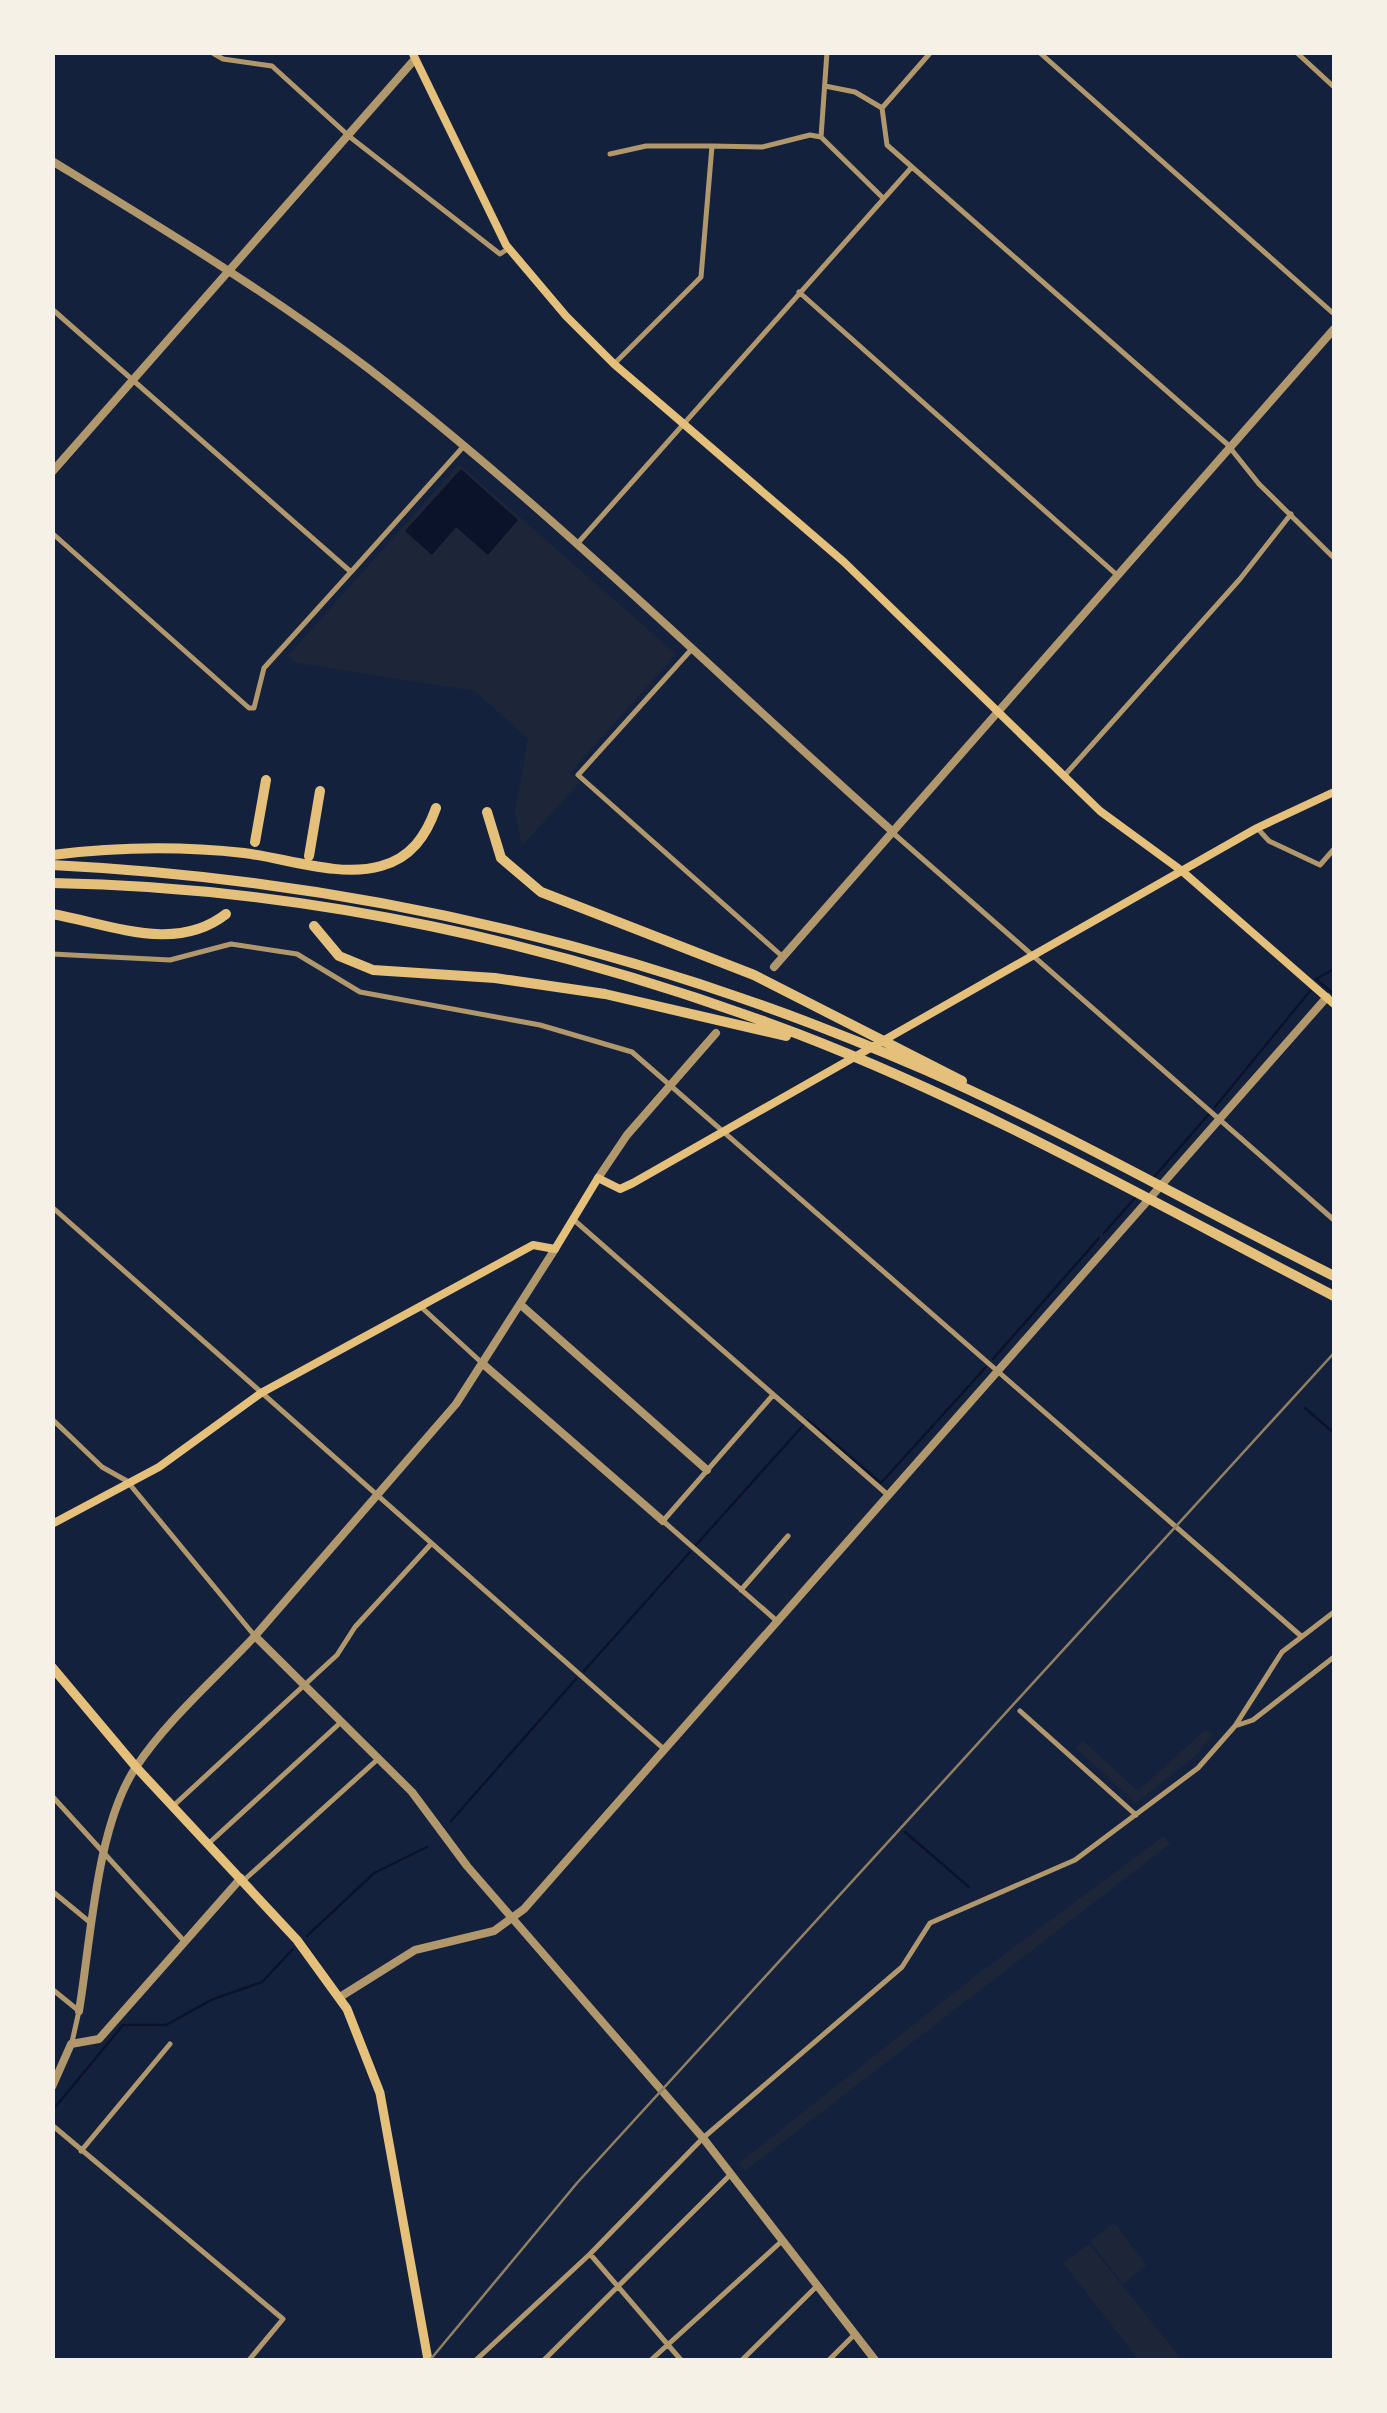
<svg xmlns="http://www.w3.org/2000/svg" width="1387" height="2413" font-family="'Exo 2',sans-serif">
	<rect width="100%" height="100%" fill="#14213d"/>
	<path fill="#1d2539" d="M 459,464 L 676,654 L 570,773 L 580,782 L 522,846 L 515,812 L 528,739 L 475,691 L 297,663 L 288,656 Z
		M 1205,1730 L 1214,1734 L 1194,1757 L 1136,1803 L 1076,1748 L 1083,1741 L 1138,1791 Z
		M 1164,1836 L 1170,1844 L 745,2171 L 739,2163 L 975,1976 Z
		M 1114,2223 L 1147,2265 L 1123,2284 L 1090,2241 Z
		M 1089,2244 L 1182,2360 L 1139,2360 L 1063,2263 Z"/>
	<path fill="#0b132b" d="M 461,469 L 518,520 L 488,555 L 456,527 L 432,555 L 405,531 Z"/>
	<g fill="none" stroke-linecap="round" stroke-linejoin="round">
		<path stroke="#0b132b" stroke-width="2.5" d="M 1334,969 L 1316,979 L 1334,994
			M 1215,1107 L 1310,991
			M 1154,1177 L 1209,1114
			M 1104,1233 L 1135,1198
			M 993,1359 L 1099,1238
			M 1305,1408 L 1334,1433
			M 696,1545 L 808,1420 L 881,1483 L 986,1367
			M 584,1671 L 690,1552
			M 451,1821 L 576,1679
			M 905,1832 L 969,1887
			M 307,1936 L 374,1873 L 427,1847
			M 52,2111 L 123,2025 L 166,2025 L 211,2000 L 262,1982 L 293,1949"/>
		<path stroke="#b1986c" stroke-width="5" d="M 211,52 L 223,59 L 272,66 L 350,137 L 500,254 L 509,248
			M 931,52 L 882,108 L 887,145 L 1227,444 L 1259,484 L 1334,558
			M 1039,52 L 1334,314
			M 1296,52 L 1334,87
			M 825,86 L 855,92 L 882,108
			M 821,137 L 827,52
			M 610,154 L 646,146 L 711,146
			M 799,292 L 1117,575
			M 52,309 L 351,572 L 463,447
			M 614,364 L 701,277 L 712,146 L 762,147 L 810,135 L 821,137 L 883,198
			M 52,533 L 249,708 L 254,708 L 264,668 L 350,573
			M 577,544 L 911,168
			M 690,651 L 578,775 L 783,957
			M 1064,776 L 1240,579 L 1291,514
			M 1257,828 L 1269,841 L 1320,865 L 1334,849
			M 893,833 L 1334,1220
			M 52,954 L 170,960 L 231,944 L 297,954 L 360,992 L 540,1025 L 632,1052 L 1301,1636
			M 52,1207 L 665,1750
			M 574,1220 L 888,1495
			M 420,1306 L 481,1362
			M 773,1395 L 663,1521 L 778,1622
			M 52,1419 L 102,1467 L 127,1481 L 254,1635
			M 741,1590 L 788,1536
			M 1020,1711 L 1136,1815
			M 1238,1725 L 1253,1720 L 1334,1657
			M 52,1796 L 184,1941
			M 172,1807 L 337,1655 L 355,1627 L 431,1544
			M 208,1844 L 340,1723
			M 243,1881 L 378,1759
			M 52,1891 L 92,1924
			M 52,1989 L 79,2011 L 72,2042
			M 52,2125 L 283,2319 L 249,2360
			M 81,2151 L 170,2044
			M 590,2254 L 703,2138 L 902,1967 L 930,1923 L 1075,1860 L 1198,1768 L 1235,1726 L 1282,1652 L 1334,1612
			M 476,2360 L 590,2254 L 681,2360
			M 544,2360 L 731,2174
			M 651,2360 L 783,2240
			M 742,2360 L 818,2285
			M 829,2360 L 855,2334"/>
		<path stroke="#b1986c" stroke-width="8" d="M 52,161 C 160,227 268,292 369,369 C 552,511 719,677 892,831
			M 52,472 L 415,59
			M 774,967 L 1334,329
			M 598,1178 L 627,1135 L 716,1033
			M 521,1305 L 707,1470
			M 483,1364 L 663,1521
			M 255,1636 L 456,1404 L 555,1249
			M 340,1997 L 415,1950 L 494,1931 L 524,1909 L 1327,997
			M 79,2011 C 91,1940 96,1827 136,1767 C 168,1719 216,1678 255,1636 L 412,1792 L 467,1866 L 703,2138 L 875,2360
			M 52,2087 L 71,2044 L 99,2039 L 241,1878"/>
		<path stroke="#e5c07b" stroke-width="8" d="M 412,52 L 506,245 L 566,316 L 614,364 L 844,562 L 1100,811 L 1182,871 L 1334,1004
			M 52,1524 L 159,1467 L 261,1393 L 533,1245 L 555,1249 L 598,1178 L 620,1189 L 633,1183 L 1257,828 L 1334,792"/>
		<path stroke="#e5c07b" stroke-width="9" d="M 52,1667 L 136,1767 L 297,1940 L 347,2009 L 380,2093 L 428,2360"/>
		<path stroke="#e5c07b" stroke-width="10" d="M 487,812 L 501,858 L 541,892 L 754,975 L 962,1081
			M 255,842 L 266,780
			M 52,855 C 116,847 180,846 244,853 C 286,858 339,878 381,866 C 411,858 426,836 436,808
			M 309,856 L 320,791
			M 52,865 C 355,880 645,948 923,1069 C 1063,1130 1197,1208 1334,1276
			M 52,883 C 306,887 561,944 798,1034 C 983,1105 1158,1205 1334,1296
			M 52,914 C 110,924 175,954 226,914
			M 314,926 L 339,956 L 373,970 L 495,978 L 605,994 L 786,1036"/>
		<path stroke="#918062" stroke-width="2.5" d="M 430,2360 L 577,2183 L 1334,1353"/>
	</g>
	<rect width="1387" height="2413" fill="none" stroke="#f6f1e7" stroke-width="110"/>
</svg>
